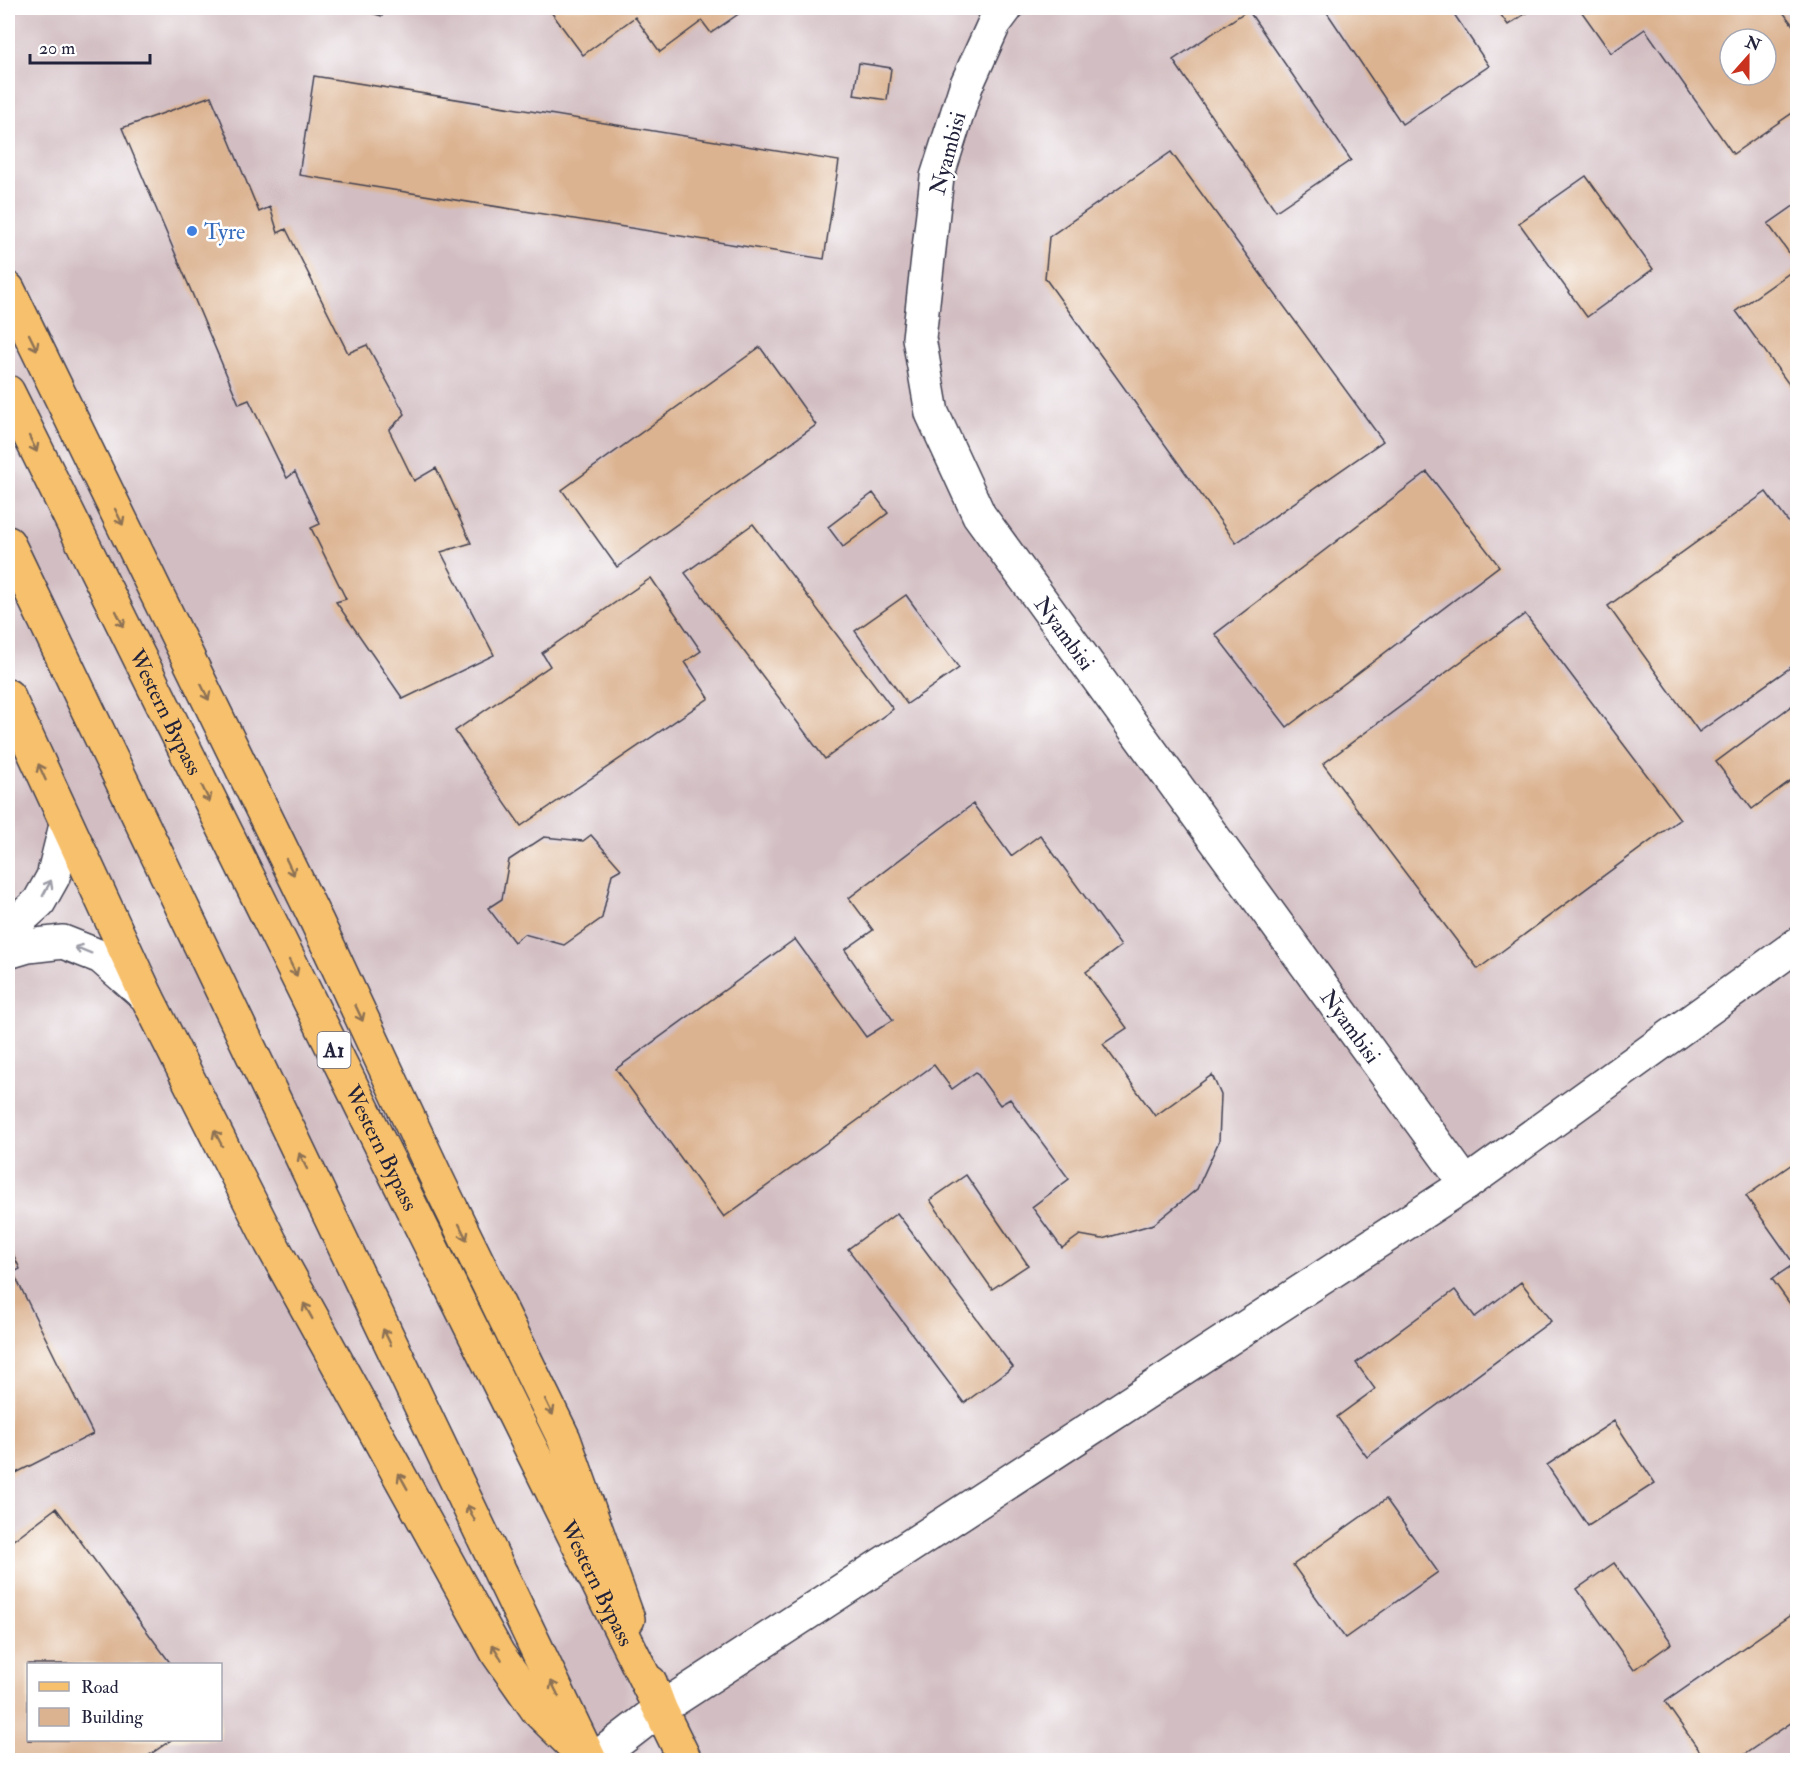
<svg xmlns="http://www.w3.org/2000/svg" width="1805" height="1768" font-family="'IM FELL Double Pica',serif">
	<rect width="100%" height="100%" fill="#fff"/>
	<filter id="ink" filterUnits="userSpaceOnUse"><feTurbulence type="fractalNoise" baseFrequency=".0167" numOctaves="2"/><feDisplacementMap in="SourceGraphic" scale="12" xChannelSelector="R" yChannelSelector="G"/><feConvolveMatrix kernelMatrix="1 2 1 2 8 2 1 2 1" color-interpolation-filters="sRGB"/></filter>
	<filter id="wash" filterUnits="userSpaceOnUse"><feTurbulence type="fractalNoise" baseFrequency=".008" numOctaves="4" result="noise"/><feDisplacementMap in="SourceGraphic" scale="24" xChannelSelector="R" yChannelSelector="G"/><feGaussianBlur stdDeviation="1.35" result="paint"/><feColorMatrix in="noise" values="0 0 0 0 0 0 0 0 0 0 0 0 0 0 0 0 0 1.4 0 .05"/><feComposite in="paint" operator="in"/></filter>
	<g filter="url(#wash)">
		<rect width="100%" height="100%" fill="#f2e3c7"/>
		<path fill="#d2bec2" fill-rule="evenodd" d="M 8,8 L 1797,8 L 1797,1760 L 8,1760 ZM 1730,39 L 1766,39 L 1766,75 L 1730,75 ZM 28,1664 L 220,1664 L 220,1740 L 28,1740 Z"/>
		<g id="blocks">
			<path fill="#dbb391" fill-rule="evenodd" d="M 354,8 L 384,8 L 382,16 Z
				M 548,8 L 747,8 L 711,33 L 702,21 L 660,52 L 635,17 L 583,55 Z
				M 1324,8 L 1450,8 L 1489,66 L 1402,124 Z
				M 1496,8 L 1534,8 L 1508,25 Z
				M 1579,8 L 1780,8 L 1798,32 L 1798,109 L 1733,154 L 1645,29 L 1611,53 ZM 1730,39 L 1766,39 L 1766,75 L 1730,75 Z
				M 1248,10 L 1351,160 L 1276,211 L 1173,60 Z
				M 859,63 L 891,68 L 887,100 L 854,95 Z
				M 314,76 L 839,161 L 824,259 L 299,175 Z
				M 211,96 L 259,212 L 270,207 L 278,233 L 286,229 L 348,353 L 367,345 L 405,414 L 389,430 L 414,481 L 436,468 L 471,543 L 441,552 L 494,655 L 403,699 L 336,602 L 346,599 L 311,528 L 320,524 L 295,472 L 287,478 L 249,400 L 239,404 L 122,128 Z
				M 1171,152 L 1383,441 L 1236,543 L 1045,278 L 1049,237 Z
				M 1586,176 L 1653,269 L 1587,317 L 1519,223 Z
				M 1798,203 L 1798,265 L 1768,224 Z
				M 1798,267 L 1798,397 L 1736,311 Z
				M 760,347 L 816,425 L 617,567 L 562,490 Z
				M 1427,472 L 1499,566 L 1287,727 L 1215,634 Z
				M 1766,492 L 1798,535 L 1798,662 L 1699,732 L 1608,606 Z
				M 873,493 L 888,513 L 843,547 L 828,527 Z
				M 753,524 L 893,709 L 825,759 L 685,573 Z
				M 651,578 L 701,651 L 685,662 L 709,698 L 521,826 L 455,731 L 550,666 L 542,653 Z
				M 906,595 L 959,668 L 907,704 L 855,631 Z
				M 1525,614 L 1680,819 L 1478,969 L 1323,764 Z
				M 1798,701 L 1798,775 L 1752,809 L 1716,762 Z
				M 973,804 L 1011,856 L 1040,835 L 1121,946 L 1086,972 L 1127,1028 L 1103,1044 L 1155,1116 L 1212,1075 L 1221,1095 L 1219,1141 L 1197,1189 L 1154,1224 L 1102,1239 L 1080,1235 L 1062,1248 L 1032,1207 L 1069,1179 L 1010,1099 L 1000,1105 L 976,1072 L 952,1089 L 934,1065 L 724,1217 L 616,1069 L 795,939 L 866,1037 L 893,1020 L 845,950 L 873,930 L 849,898 Z
				M 591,835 L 621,869 L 612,874 L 602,918 L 564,945 L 524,934 L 514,942 L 488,908 L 502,899 L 509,860 L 544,837 L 583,841 Z
				M 1798,1160 L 1798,1315 L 1772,1279 L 1794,1264 L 1746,1196 Z
				M 966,1175 L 1028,1265 L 992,1289 L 930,1200 Z
				M 897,1213 L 1013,1367 L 964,1403 L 848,1249 Z
				M 8,1243 L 20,1269 L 8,1275 Z
				M 16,1278 L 93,1434 L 8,1477 L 8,1283 Z
				M 1521,1282 L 1551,1321 L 1367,1457 L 1337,1417 L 1375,1389 L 1356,1363 L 1455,1290 L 1475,1317 Z
				M 1614,1421 L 1655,1483 L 1588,1526 L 1547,1465 Z
				M 1386,1499 L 1438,1572 L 1345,1638 L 1293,1565 Z
				M 56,1508 L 171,1664 L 28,1664 L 28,1740 L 171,1740 L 142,1760 L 8,1760 L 8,1544 Z
				M 1614,1563 L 1672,1643 L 1634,1670 L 1577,1589 Z
				M 1798,1610 L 1798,1718 L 1736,1760 L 1706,1760 L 1665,1702 Z"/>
		</g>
	</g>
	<g filter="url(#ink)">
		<use href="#blocks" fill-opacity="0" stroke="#413f50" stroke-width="1.5"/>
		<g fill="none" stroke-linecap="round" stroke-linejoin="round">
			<defs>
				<g id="minor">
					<path id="s1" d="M 1006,8 L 994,24 L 966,86 L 937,177 L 919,338 L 932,413 L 979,515 L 1466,1184"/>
					<path d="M 8,930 L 39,902 L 53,877 L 66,825"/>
					<path d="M 8,952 L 28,946 L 63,942 L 101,957 L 147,997"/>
					<path d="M 594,1760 L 660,1709 L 1466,1184 L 1798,944"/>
				</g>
				<path id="major" d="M 8,289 L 317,922 L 437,1179 L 564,1439 L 628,1619
					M 8,696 L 147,997 L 271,1243 L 498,1654 L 538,1711 L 588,1760
					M 650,1682 L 660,1709 L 685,1760"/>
				<g id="highway">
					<path id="s2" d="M 8,392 L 660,1709"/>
					<path d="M 8,543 L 590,1760"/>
				</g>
			</defs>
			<use href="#minor" stroke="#413f50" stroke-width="36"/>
			<use href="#major" stroke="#413f50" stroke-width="36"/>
			<use href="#highway" stroke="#413f50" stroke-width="36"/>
			<use href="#minor" stroke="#fff" stroke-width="33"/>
			<use href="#major" stroke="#f7c06c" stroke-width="33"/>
			<use href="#highway" stroke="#f7c06c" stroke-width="33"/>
		</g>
		<defs><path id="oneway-shaft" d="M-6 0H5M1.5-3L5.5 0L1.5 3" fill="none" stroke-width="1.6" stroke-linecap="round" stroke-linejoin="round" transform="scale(1.5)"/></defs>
		<g stroke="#8c7154">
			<use href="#oneway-shaft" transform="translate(33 342) rotate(64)"/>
			<use href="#oneway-shaft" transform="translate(33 444) rotate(64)"/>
			<use href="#oneway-shaft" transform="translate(119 517) rotate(64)"/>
			<use href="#oneway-shaft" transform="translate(120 619) rotate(64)"/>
			<use href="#oneway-shaft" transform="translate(205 692) rotate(64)"/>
			<use href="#oneway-shaft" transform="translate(42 772) rotate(-114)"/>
			<use href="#oneway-shaft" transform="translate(206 794) rotate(64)"/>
			<use href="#oneway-shaft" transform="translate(290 867) rotate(64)"/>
			<use href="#oneway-shaft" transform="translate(293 968) rotate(64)"/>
			<use href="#oneway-shaft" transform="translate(359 1013) rotate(65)"/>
			<use href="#oneway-shaft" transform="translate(218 1138) rotate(-117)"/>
			<use href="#oneway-shaft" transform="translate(303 1161) rotate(-116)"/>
			<use href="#oneway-shaft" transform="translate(463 1232) rotate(64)"/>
			<use href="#oneway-shaft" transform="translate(308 1311) rotate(-119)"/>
			<use href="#oneway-shaft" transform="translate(387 1337) rotate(-116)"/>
			<use href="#oneway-shaft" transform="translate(549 1407) rotate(64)"/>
			<use href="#oneway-shaft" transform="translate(403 1481) rotate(-119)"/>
			<use href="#oneway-shaft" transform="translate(471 1513) rotate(-116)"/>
			<use href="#oneway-shaft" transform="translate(497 1652) rotate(-121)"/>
			<use href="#oneway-shaft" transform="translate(555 1689) rotate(-116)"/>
		</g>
		<g stroke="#9c9ca7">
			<use href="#oneway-shaft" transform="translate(47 888) rotate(-62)"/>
			<use href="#oneway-shaft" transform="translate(83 950) rotate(-158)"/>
		</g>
	</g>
	<circle fill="#3f7fe0" stroke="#fff" stroke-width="2" cx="192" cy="231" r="6"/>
	<g text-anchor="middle" stroke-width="5" stroke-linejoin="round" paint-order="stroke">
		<rect fill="#fff" stroke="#646476" stroke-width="1.5" x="317.5" y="1032" width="33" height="36" rx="4.5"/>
		<g font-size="21" font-weight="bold" fill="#22223b">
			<text x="334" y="1057">A1</text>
		</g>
		<g font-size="22" fill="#22223b" stroke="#fff">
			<text transform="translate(947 153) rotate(-75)" y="8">Nyambisi</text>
			<text dy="8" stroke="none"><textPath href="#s1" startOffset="680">Nyambisi</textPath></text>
			<text dy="8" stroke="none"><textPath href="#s2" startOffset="357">Western Bypass</textPath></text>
			<text dy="8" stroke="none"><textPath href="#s1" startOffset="1166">Nyambisi</textPath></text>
			<text dy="8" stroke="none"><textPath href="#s2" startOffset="843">Western Bypass</textPath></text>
			<text dy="8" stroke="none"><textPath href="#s2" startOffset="1329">Western Bypass</textPath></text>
		</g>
		<g font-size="22" fill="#366cbe" stroke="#fff" text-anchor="start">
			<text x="204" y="239">Tyre</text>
		</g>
	</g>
	<rect width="1805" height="1768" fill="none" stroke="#fff" stroke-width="30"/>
	<rect x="27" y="1663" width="195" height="78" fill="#ffffff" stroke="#a7a7b1" stroke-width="1.5"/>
	<rect x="39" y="1682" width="30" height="9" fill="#f7c06c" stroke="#a7a7b1" stroke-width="1.5"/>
	<text x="81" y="1693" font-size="18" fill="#22223b">Road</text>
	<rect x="39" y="1708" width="30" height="18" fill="#dbb391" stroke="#a7a7b1" stroke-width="1.5"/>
	<text x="81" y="1723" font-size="18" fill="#22223b">Building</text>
	<g transform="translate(1748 57) rotate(21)"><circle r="28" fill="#ffffff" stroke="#a7a7b1" stroke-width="1.5"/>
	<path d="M0-4.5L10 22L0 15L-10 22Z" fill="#c8321e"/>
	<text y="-9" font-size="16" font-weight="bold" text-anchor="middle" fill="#22223b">N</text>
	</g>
	<path d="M30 54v9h120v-9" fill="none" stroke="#22223b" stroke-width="3"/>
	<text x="39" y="54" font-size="18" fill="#22223b" stroke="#ffffff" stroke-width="4.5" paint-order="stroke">20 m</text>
</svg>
